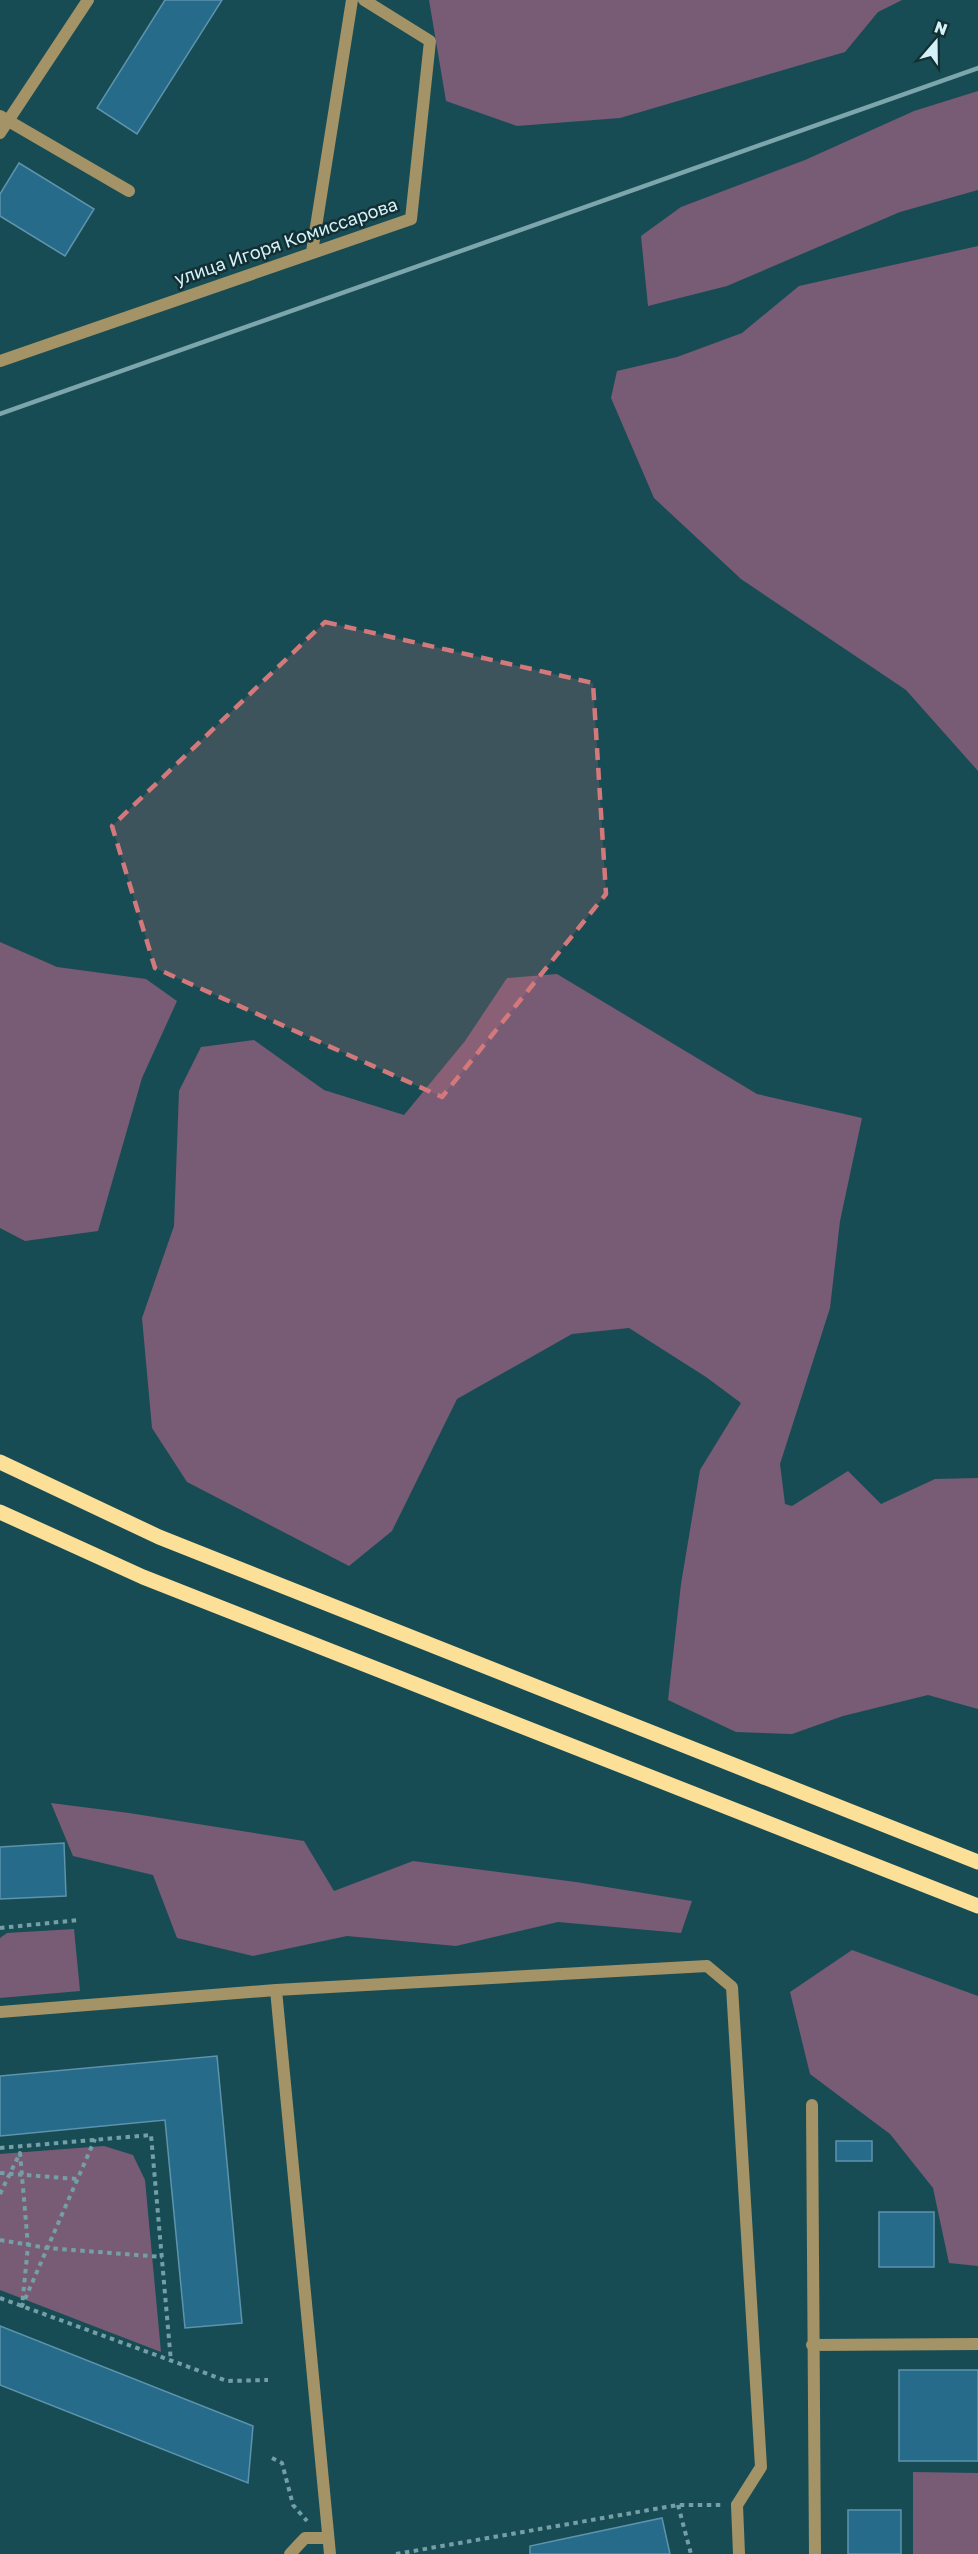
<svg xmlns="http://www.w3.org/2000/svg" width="978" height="2554" font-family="'Golos Text',sans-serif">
	<rect width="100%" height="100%" fill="#184c54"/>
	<path fill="#785b75" d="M 429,0 L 902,0 L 878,12 L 845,52 L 620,118 L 517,126 L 446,101 Z
		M 978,91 L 978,190 L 900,212 L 727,286 L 648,306 L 641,236 L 681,207 L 805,160 L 914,111 Z
		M 978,246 L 978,771 L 906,690 L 741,579 L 654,498 L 611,398 L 617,371 L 677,357 L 742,333 L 799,286 Z
		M 0,942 L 57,967 L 146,979 L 177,1001 L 142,1078 L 98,1231 L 25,1241 L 0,1228 Z
		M 557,974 L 757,1094 L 862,1118 L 840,1221 L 830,1308 L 780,1464 L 785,1504 L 792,1506 L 848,1471 L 881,1504 L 935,1479 L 978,1478 L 978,1709 L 928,1695 L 843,1716 L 792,1734 L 736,1732 L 668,1700 L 681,1584 L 700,1470 L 741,1403 L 706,1377 L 629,1328 L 572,1334 L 457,1399 L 392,1531 L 349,1566 L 187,1482 L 152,1428 L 142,1318 L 174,1226 L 179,1091 L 201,1047 L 254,1040 L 324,1090 L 404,1115 L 465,1041 L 507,978 Z
		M 51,1803 L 129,1813 L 304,1841 L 334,1891 L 413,1861 L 576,1882 L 692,1901 L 681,1933 L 558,1922 L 456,1946 L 347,1936 L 253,1956 L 177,1938 L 153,1875 L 73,1856 Z
		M 74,1929 L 80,1991 L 0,1998 L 0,1938 L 7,1933 Z
		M 852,1950 L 978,1996 L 978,2266 L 949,2263 L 933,2188 L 890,2134 L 810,2074 L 790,1992 Z
		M 104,2146 L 133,2155 L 145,2180 L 161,2352 L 0,2290 L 0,2154 Z
		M 913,2472 L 978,2473 L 978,2554 L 913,2554 Z"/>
	<path fill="#266b89" stroke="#5d93ad" stroke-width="1.5" d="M 165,0 L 222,0 L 137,134 L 97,108 Z
		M 19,163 L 94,209 L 65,256 L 0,216 L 0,194 Z
		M 64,1843 L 66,1896 L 0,1899 L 0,1847 Z
		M 217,2056 L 242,2323 L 185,2328 L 165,2120 L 0,2136 L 0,2076 Z
		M 836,2141 L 872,2141 L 872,2161 L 836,2161 Z
		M 879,2212 L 934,2212 L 934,2267 L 879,2267 Z
		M 0,2326 L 253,2426 L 248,2483 L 0,2385 Z
		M 899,2370 L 978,2370 L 978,2461 L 899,2461 Z
		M 848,2510 L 901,2510 L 901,2554 L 848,2554 Z
		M 662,2518 L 670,2554 L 530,2554 L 530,2546 Z"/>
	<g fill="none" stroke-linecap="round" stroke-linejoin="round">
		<path stroke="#759fa6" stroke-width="4" stroke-dasharray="4.5 4.5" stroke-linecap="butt" d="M 0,1928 L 79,1920
			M 0,2148 L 151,2135 L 171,2362
			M 0,2173 L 77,2179
			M 0,2194 L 20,2153 L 28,2246 L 22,2306 L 95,2139
			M 0,2240 L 47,2248 L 162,2257
			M 0,2298 L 227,2381 L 268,2380
			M 272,2458 L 282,2463 L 293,2505 L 307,2521
			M 678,2505 L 691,2554
			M 396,2554 L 678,2505 L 721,2505"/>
		<path stroke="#a39366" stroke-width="12" d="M 0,116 L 129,191
			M 0,133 L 88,0
			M 276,1990 L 707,1966 L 732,1987 L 761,2467 L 737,2505
			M 0,2012 L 276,1990 L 330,2554
			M 812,2105 L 815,2554
			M 812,2345 L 978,2344
			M 290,2554 L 305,2538 L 328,2538"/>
		<path stroke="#a39366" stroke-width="12" d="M 312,252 L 352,0
			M 0,361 L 411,219 L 430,41 L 364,0
			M 737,2505 L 739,2554"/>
		<path stroke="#fce097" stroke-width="15" d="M 0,1462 L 159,1537 L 978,1862
			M 0,1512 L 143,1577 L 978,1906"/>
		<path stroke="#7ca5ac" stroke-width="4.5" d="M 0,414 L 978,68"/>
	</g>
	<path fill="#d4797b" fill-opacity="0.2" stroke="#d4797b" stroke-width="4.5" stroke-dasharray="12 8" stroke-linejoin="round" d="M 325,622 L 593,683 L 606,894 L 442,1097 L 155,968 L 112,826 Z"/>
	<g text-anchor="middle" stroke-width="5" stroke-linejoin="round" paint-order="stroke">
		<g font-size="18" fill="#d2f2f8" stroke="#132f34">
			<text transform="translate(286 242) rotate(-19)" y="6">улица Игоря Комиссарова</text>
		</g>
	</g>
	<g transform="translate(936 42) rotate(20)" stroke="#132f34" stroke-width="4.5" paint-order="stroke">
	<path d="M0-4.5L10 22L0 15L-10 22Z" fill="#d2f2f8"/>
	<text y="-9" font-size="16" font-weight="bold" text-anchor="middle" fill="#d2f2f8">N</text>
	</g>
</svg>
